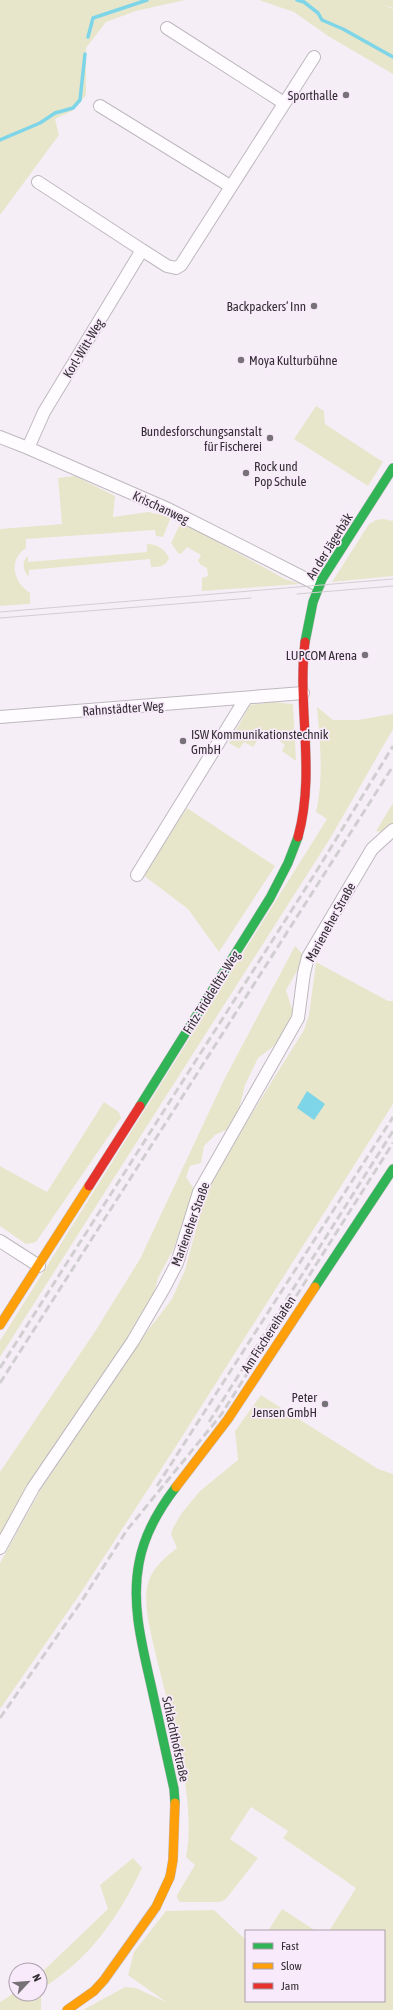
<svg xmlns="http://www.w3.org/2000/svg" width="393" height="2010" font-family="'Asap Condensed',sans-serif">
	<rect width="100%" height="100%" fill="#f6eef7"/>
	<path fill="#e7e6cb" d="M 0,0 L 185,0 L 136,11 L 106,22 L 86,48 L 86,95 L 72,111 L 55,119 L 59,135 L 0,215 Z
		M 259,0 L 393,0 L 393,8 L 382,4 L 393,9 L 393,74 L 328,36 L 294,12 Z
		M 316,406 L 324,411 L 325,424 L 383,462 L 368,486 L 294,439 Z
		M 75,476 L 115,496 L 113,517 L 148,512 L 171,517 L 163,537 L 156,536 L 155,530 L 26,539 L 26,548 C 8,560 13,582 30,593 L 30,604 L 0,606 L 0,529 L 62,524 L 58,478 Z
		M 383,519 L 393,521 L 393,576 L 332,582 L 369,524 L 376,520 Z
		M 181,522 L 285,579 L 300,584 L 202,591 L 202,578 L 208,576 L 207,568 L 201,565 L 198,561 L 201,555 L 187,547 L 181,554 L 178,553 L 171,543 Z
		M 147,544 C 157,544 165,549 169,558 C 165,567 160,567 151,567 L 150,559 L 29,570 L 29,577 C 23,571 21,562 28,556 L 28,562 L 147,552 Z
		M 274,702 L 293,704 L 296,761 L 282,751 L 285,745 L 264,730 L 253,747 L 244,742 L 239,749 L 229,743 L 250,705 Z
		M 317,707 L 333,720 L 358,720 L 392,714 L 393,713 L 393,729 L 331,837 L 0,1357 L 0,1341 L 327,819 L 316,812 C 324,777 320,742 317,707 Z
		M 393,803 L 393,824 L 382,832 L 376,831 Z
		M 187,808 L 275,866 L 219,952 L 188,909 L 143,875 Z
		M 295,946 L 305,957 L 286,990 L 293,1012 L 279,1042 L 258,1058 L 245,1085 L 237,1117 L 232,1127 L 215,1135 L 204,1146 L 201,1163 L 190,1166 L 186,1177 L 194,1189 L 174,1248 L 158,1278 L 153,1297 L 131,1336 L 0,1540 L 0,1472 L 96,1330 L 140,1259 L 224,1080 Z
		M 316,962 L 388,1001 L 393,1001 L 393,1104 L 180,1440 L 80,1594 L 0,1709 L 0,1563 L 41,1489 L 136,1346 L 172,1299 L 185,1270 L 205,1196 L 224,1158 L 304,1030 L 309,1015 Z
		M 104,1102 L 119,1112 L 121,1118 L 36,1242 L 26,1244 L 0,1226 L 0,1166 L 47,1192 Z
		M 261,1395 L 378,1469 L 393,1474 L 393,2010 L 83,2010 L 125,1987 L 136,1988 L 166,2002 L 128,1975 L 134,1952 L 166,1911 L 214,1910 L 246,1940 L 246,2001 L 384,2001 L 384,1931 L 329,1931 L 356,1888 L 283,1838 L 288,1831 L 251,1807 L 230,1839 L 258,1858 L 226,1899 L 220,1902 L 180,1902 L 177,1898 L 177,1895 L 195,1865 L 186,1857 C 197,1799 171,1717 157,1660 C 153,1641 143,1607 147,1588 C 150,1570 163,1559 177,1548 L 171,1534 L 173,1528 L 181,1514 L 200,1491 L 238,1460 L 235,1431 Z
		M 133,1858 L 142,1868 C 118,1918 89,1960 41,1989 L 41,2010 L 0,2010 L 0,2002 L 16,1992 L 16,1994 L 40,1994 L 40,1974 L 108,1909 L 100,1885 Z
		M 282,1909 L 316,1931 L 268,1931 Z"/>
	<path fill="#7fd5e8" d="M 307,1091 L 325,1104 L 314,1120 L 297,1108 Z"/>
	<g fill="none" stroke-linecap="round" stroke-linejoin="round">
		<path stroke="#7fd5e8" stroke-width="3.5" d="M 297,0 L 304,2 L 318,13 L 322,20 L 343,29 L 393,57
			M 88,37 L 93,18 L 147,0
			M 0,140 L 40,123 L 55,113 L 73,108 L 80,100 L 85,54"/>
		<defs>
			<path id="street" d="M 167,28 L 284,103
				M 100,106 L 230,186
				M 38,182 L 142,250
				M 0,437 L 28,448 L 168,509 L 318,585
				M 28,448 L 44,412 L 142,250 L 167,266 L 176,268 L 181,265 L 314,57
				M 0,717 L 303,693
				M 137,875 L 246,698
				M 0,1241 L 39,1266
				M 0,1548 L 33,1488 L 133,1341 L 164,1288 L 177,1263 L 199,1192 L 298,1018 L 304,973 L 308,957 L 372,849 L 393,830"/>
			<path id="fast" d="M 305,642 L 313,602 L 322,579 L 393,468
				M 140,1106 L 270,898 L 288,863 L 298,837
				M 315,1287 L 393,1169
				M 175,1803 L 174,1789 C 166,1754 159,1720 151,1685 C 142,1645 131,1604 139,1563 C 144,1535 159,1509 176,1487"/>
			<path id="slow" d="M 0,1325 L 89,1186
				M 176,1487 L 228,1419 L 315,1287
				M 67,2010 L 94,1991 L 104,1980 L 156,1907 L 170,1877 L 173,1860 L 175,1803"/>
			<path id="jam" d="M 298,837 C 316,772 297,707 305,642
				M 89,1186 L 140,1106"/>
		</defs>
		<use href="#street" stroke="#beb8bf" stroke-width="14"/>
		<use href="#fast" stroke="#beb8bf" stroke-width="10"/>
		<use href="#slow" stroke="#beb8bf" stroke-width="10"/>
		<use href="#jam" stroke="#beb8bf" stroke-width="10"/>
		<use href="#street" stroke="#fefcfe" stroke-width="12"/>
		<use href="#fast" stroke="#30b455" stroke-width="9"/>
		<use href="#slow" stroke="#ff9f0a" stroke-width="9"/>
		<use href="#jam" stroke="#e5322d" stroke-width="9"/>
		<path stroke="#d1ced1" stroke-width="1" d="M 297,594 L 393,586
			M 0,612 L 393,579
			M 0,618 L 251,598"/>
		<path stroke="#d1ced1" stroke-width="3" stroke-dasharray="8 4" stroke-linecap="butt" d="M 0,1368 L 316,872 L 393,746
			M 0,1383 L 393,766
			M 209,1422 L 393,1131
			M 157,1486 L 393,1117
			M 0,1718 L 81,1602 L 127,1530 L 221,1415 L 393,1143"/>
	</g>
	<g fill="#777178" stroke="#f9eafb" stroke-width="1.5">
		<circle cx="346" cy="95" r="4"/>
		<circle cx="314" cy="306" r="4"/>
		<circle cx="241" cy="360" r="4"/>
		<circle cx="270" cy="438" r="4"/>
		<circle cx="246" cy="473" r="4"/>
		<circle cx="365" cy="655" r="4"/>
		<circle cx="183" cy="741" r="4"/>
		<circle cx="325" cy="1404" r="4"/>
	</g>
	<g text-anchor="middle" stroke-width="3.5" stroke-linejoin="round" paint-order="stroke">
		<g font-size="13" fill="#332e34" stroke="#f9eafb" text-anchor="end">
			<text x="338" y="100">Sporthalle</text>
			<text x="306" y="311">Backpackers‘ Inn</text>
			<text x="249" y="365" text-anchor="start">Moya Kulturbühne</text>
			<text x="262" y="436">Bundesforschungsanstalt<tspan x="262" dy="15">für Fischerei</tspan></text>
			<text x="254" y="471" text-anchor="start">Rock und<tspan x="254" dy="15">Pop Schule</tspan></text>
			<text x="357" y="660">LUPCOM Arena</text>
			<text x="191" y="739" text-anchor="start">ISW Kommunikationstechnik<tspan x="191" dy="15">GmbH</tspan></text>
			<text x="317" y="1402">Peter<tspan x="317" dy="15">Jensen GmbH</tspan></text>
		</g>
		<g font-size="13" fill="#332e34" stroke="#f9eafb">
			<text transform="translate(83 348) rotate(-59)" y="5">Korl-Witt-Weg</text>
			<text transform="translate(161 507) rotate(25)" y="5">Krischanweg</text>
			<text transform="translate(329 546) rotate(-58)" y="5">An der Jägerbäk</text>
			<text transform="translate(123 708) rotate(-4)" y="5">Rahnstädter Weg</text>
			<text transform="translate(330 922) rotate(-61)" y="5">Marieneher Straße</text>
			<text transform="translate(211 992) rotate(-58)" y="5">Fritz-Triddelfitz-Weg</text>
			<text transform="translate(190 1224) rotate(-70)" y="5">Marieneher Straße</text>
			<text transform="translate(268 1334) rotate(-57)" y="5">Am Fischereihafen</text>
			<text transform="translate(176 1739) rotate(78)" y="5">Schlachthofstraße</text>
		</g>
	</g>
	<rect x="245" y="1930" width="140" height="72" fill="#f9eafb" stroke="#aa9fab"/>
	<rect x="253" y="1943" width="20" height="6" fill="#30b455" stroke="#aa9fab"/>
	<text x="281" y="1950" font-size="12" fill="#332e34">Fast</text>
	<rect x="253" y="1963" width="20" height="6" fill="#ff9f0a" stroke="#aa9fab"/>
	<text x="281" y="1970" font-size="12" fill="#332e34">Slow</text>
	<rect x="253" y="1983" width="20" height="6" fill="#e5322d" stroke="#aa9fab"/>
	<text x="281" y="1990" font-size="12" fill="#332e34">Jam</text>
	<g transform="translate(28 1982) rotate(64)"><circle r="19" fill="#f9eafb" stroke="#aa9fab"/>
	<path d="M0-3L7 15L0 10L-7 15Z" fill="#777178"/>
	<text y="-6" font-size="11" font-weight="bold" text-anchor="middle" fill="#332e34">N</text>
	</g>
</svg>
